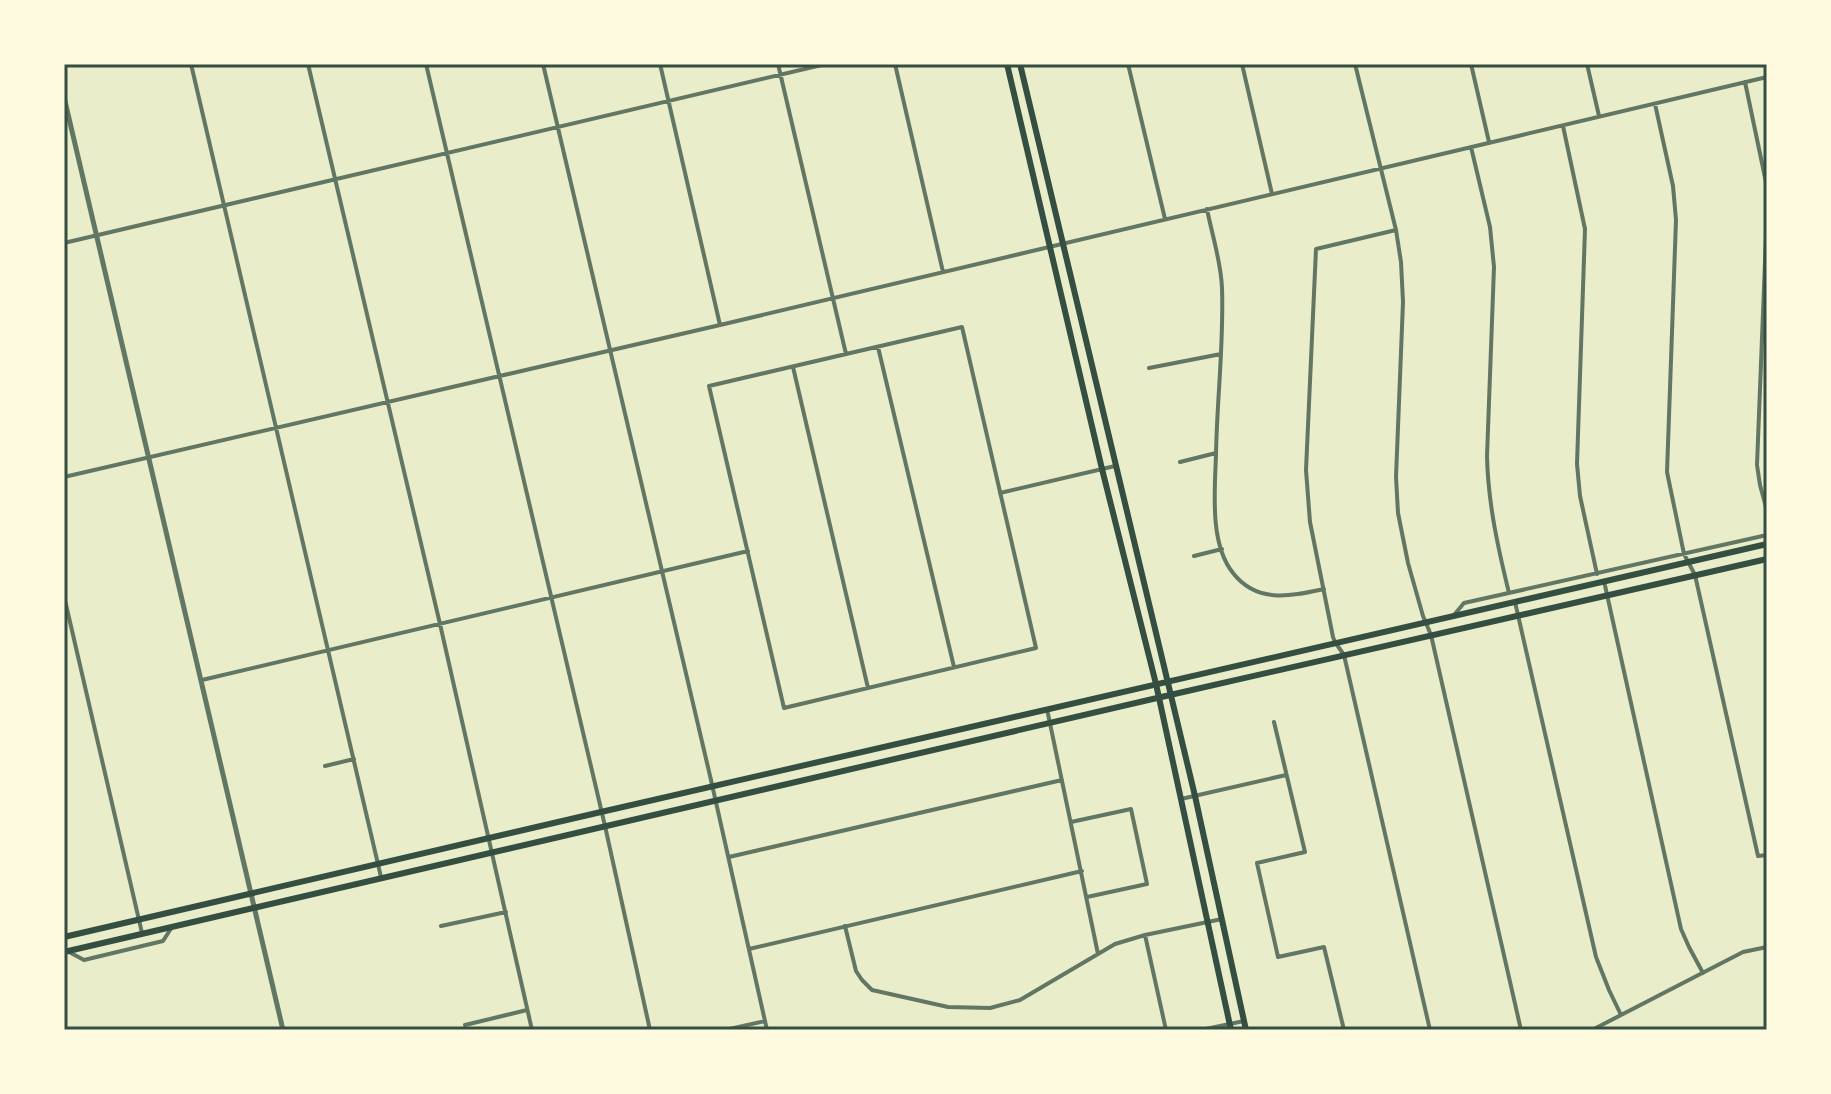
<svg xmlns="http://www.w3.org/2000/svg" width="1831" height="1094" font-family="Mulish,sans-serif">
	<rect width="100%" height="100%" fill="#e9edc9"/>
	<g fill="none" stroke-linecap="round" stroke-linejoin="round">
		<path stroke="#617663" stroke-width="4" d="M 191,64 L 381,877
			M 308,64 L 440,624 L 532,1030
			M 426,64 L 605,826 L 650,1030
			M 543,64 L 711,780 L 767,1030
			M 660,64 L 720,325
			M 778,64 L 846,354
			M 895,64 L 943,272
			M 1128,64 L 1165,219
			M 1242,64 L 1272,194
			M 1355,64 L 1396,230 L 1401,262 L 1403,302 L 1396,477 L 1398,513 L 1408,563 L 1423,616 L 1431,635 L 1521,1030
			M 1471,64 L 1489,142
			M 1587,64 L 1599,116
			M 1745,82 L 1767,187
			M 1655,104 L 1673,186 L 1676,220 L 1667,472 L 1684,554 L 1695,575 L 1758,856 L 1767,855
			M 1563,126 L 1585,229 L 1577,464 L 1580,496 L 1597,574
			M 1471,147 L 1490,227 L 1494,267 L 1487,456 C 1488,503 1498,548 1509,593
			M 1207,209 C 1212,235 1221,261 1222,288 C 1224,343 1217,398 1216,454 C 1215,490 1209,543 1233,573 C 1257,604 1291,596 1324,589
			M 1767,211 L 1757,465 L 1760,485 L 1767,511
			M 1396,230 L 1316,249 L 1306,470 L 1310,522 L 1333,637 L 1335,642 L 1344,655 L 1430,1030
			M 64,243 L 826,64
			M 962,327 L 1036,648 L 784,708 L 709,386 Z
			M 878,347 L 954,667
			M 793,367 L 868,688
			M 1149,368 L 1221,354
			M 1180,462 L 1216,453
			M 64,477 L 720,325 L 1767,77
			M 1000,493 L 1115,466
			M 1194,556 L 1222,549
			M 1604,581 L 1681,929 L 1689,947 L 1703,973
			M 64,596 L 142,933
			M 1515,602 L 1596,957 L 1609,990 L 1621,1015
			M 1454,615 L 1464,603 L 1767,535
			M 202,680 L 748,551
			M 1047,709 L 1098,954
			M 1274,722 L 1305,852 L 1257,863 L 1278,957 L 1324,947 L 1344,1030
			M 325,766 L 354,759
			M 1181,799 L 1286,775
			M 1071,822 L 1131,809 L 1147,884 L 1087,897
			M 729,857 L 1062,780
			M 441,926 L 506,912
			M 845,926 L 856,971 L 862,980 L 872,990 L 948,1007 L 990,1008 L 1020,1000 L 1115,944 L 1145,935 L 1222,919
			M 1145,935 L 1166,1030
			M 749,949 L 1082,871
			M 69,952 L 84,960 L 163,941 L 172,927
			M 465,1025 L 527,1010
			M 725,1030 L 765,1021
			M 1201,1030 L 1244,1021
			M 1592,1030 L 1743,952 L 1767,947"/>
		<path stroke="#617663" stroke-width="5" d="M 64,97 L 283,1030"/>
		<path stroke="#344e41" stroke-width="6" d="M 1007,64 L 1102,469 L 1156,684 L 1231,1030
			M 1020,64 L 1195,796 L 1246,1030
			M 64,937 L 601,812 L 1767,544
			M 64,952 L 1170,695 L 1767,559"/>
	</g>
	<rect width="1831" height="1094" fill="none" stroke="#fefae0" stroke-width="132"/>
	<rect x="66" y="66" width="1699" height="962" fill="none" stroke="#344e41" stroke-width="3"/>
</svg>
